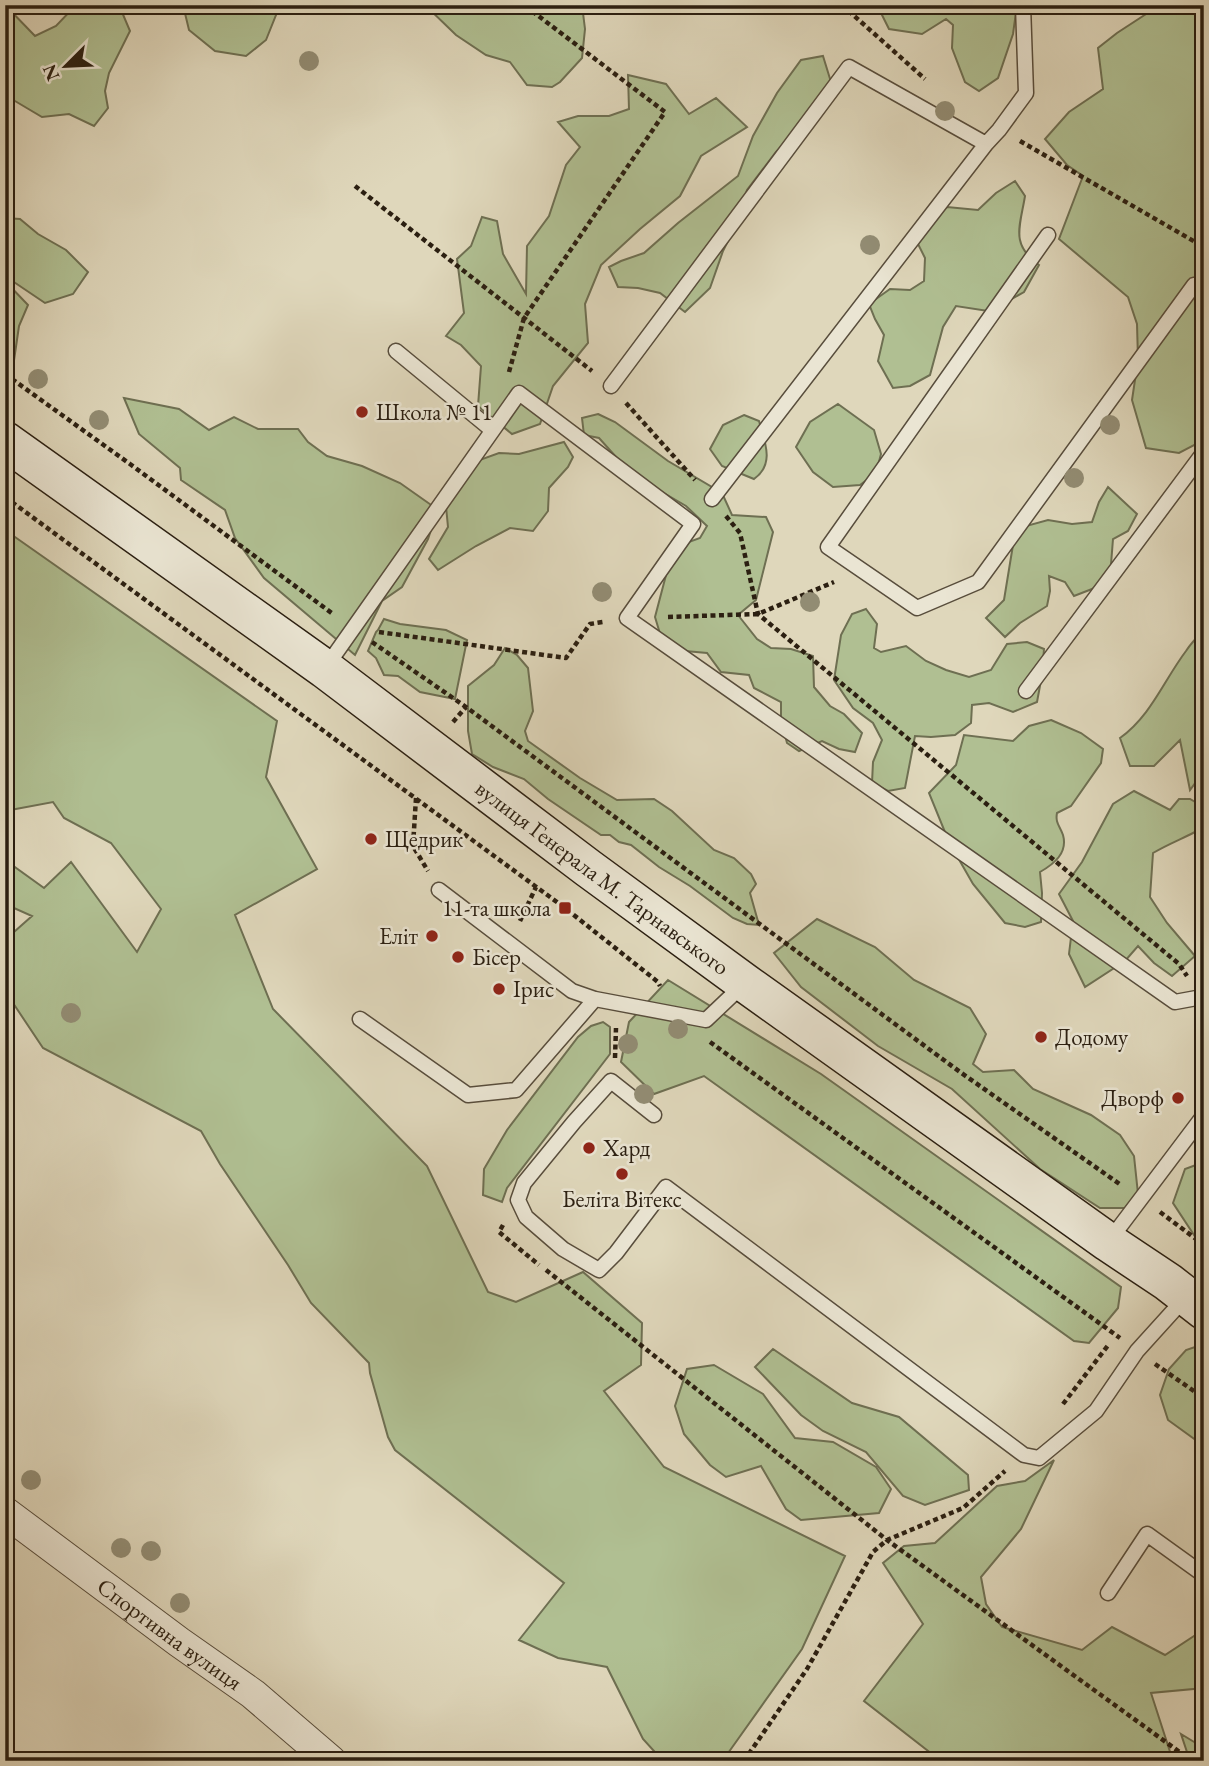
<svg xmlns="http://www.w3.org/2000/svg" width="1209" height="1766" font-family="'EB Garamond',serif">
	<rect width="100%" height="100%" fill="#dfd7bb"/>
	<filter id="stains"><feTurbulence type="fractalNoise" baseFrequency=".00286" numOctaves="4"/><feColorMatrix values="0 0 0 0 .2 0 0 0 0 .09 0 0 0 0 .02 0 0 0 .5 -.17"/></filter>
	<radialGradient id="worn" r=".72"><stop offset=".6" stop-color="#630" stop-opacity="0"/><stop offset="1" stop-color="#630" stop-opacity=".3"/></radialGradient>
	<path fill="#b0bf92" stroke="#6e6f52" stroke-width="2" d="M 5,5 L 35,36 L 56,26 L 76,5 L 119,5 L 130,31 L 109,73 L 105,91 L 108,108 L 94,126 L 69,114 L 42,117 L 15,101 L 5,94 Z
		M 183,5 L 280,5 L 266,40 L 246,56 L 215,51 L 189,30 Z
		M 425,5 L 582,5 L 585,29 L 582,58 L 560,82 L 552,87 L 527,85 L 510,62 L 486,55 L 456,35 Z
		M 877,5 L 1017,5 L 1013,34 L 998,78 L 979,91 L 965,82 L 952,48 L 953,25 L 946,19 L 922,34 L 889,29 Z
		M 1160,5 L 1204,5 L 1204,440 L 1179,453 L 1146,448 L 1132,400 L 1138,360 L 1137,324 L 1128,297 L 1059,239 L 1083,176 L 1067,165 L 1045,139 L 1069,112 L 1103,89 L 1098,48 L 1117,33 Z
		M 823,56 L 831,82 L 797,131 L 776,152 L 747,190 L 737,223 L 723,251 L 710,288 L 685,312 L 660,293 L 638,288 L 618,287 L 609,267 L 621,261 L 644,253 L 678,223 L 738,176 L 753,136 L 777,93 L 801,60 Z
		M 628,75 L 666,84 L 689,114 L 716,98 L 747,127 L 701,156 L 680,196 L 640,229 L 601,265 L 585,304 L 588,343 L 553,386 L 540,424 L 512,434 L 478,406 L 481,366 L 461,345 L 446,336 L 464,313 L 457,259 L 471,246 L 482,217 L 497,221 L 503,254 L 526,294 L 527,246 L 549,216 L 566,165 L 580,147 L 558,122 L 578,116 L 609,116 L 629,109 Z
		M 1015,181 L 1025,196 C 1020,227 1010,244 1039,265 L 1024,292 L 1008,301 L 988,311 L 956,306 L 943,327 L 930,375 L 910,386 L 893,388 L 878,361 L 884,335 L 875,319 L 869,304 L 890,289 L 910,290 L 924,281 L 925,258 L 915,238 L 927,212 L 947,207 L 978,210 L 996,193 Z
		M 5,218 L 20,219 L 38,234 L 66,250 L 88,272 L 73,294 L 45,303 L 5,276 Z
		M 5,281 L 28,305 L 19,326 L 12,374 L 5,375 Z
		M 124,398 L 179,409 L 209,430 L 234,417 L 258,429 L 298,429 L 308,442 L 327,456 L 362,466 L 400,483 L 434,507 L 435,518 L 428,539 L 402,587 L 382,601 L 355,655 L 264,578 L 235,538 L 225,510 L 181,480 L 180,468 L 139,434 Z
		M 838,404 L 874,430 L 881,454 L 876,473 L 860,485 L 833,487 L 813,472 L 796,447 L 810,422 Z
		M 598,414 L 615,422 L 668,461 L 722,493 L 732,515 L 766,517 L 773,532 L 756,600 L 738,615 L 757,639 L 771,648 L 791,649 L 813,656 L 814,687 L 830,706 L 844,714 L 862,733 L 855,752 L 839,749 L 822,741 L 799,751 L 787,743 L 781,720 L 781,702 L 754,688 L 749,675 L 721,672 L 707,653 L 685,651 L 664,647 L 655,617 L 670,560 L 686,543 L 700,538 L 707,526 L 686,506 L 657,489 L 617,458 L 599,438 L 584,435 L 582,418 Z
		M 744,415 L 759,421 C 765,442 775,464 754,479 L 722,466 L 710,449 L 723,425 Z
		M 564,442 L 573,457 L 568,467 L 549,488 L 548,511 L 533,531 L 510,528 L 476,546 L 438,570 L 429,559 L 448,527 L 445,496 L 474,462 L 499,453 L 519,454 Z
		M 1108,487 L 1137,514 L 1128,531 L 1113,539 L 1110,577 L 1092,589 L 1074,596 L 1065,582 L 1049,576 L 1050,591 L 1047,606 L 1020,623 L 1005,637 L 986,618 L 1004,600 L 1013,545 L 1026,526 L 1048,520 L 1072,524 L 1092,522 L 1099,502 Z
		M 5,530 L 277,721 L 266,777 L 317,869 L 235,915 L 273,1009 L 427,1166 L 488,1292 L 516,1302 L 583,1272 L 642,1323 L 641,1365 L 604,1391 L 664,1467 L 845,1556 L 802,1649 L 726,1756 L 709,1761 L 663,1761 L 643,1739 L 607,1667 L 558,1658 L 519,1640 L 564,1583 L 395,1450 L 388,1437 L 370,1373 L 369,1363 L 311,1303 L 288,1265 L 220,1164 L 201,1131 L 43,1048 L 5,991 L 5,940 L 32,916 L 5,904 L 5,860 L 44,888 L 71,862 L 137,952 L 161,909 L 111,843 L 64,818 L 53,802 L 5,811 Z
		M 866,609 L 877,624 L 874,648 L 881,652 L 906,646 L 926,661 L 946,670 L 969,677 L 991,670 L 1007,644 L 1027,642 L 1044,649 L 1042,675 L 1037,702 L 1013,712 L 989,703 L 972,705 L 971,723 L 955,735 L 931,737 L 915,736 L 905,788 L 888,791 L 872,783 L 873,762 L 882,740 L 873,723 L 853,708 L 834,680 L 841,635 L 852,614 Z
		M 384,619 L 400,624 L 446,630 L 467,640 L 455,699 L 420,692 L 398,676 L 384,675 L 376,658 L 368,651 L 376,632 L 378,630 Z
		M 1204,630 L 1204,771 L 1190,790 L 1180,740 L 1154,766 L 1130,766 L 1120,738 C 1151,716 1164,680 1186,651 C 1191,643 1198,636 1204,630 Z
		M 505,648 L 517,655 L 528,668 L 533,711 L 525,731 L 528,741 L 580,778 L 617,800 L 654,799 L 672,811 L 714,850 L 734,858 L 751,874 L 756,884 L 750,893 L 759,925 L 747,924 L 733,918 L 690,886 L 659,867 L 631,845 L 619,842 L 610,835 L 601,835 L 548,799 L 524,779 L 493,767 L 472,754 L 468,731 L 468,686 L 494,665 Z
		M 1051,720 L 1081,733 L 1103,749 L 1101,763 L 1071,806 L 1057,813 C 1055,823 1060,826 1063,835 C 1068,853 1054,864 1040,872 L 1042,893 L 1041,922 L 1025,927 L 1005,923 L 973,884 L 949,842 L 929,793 L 956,765 L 964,735 L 1013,741 L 1029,726 Z
		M 1134,791 L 1170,810 L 1179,799 L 1190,799 L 1202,806 L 1199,830 C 1184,838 1168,844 1153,853 L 1150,897 L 1167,923 L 1195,956 L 1172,976 L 1154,963 L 1138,946 L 1125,961 L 1085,987 L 1069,954 L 1073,921 L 1059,894 L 1082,862 L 1113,804 Z
		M 817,919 L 875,947 L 914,980 L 970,1008 L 986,1034 L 973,1064 L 983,1072 L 1014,1070 L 1033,1089 L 1091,1115 L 1120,1135 L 1134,1156 L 1138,1194 L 1125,1208 L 1100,1208 L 1040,1169 L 952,1089 L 878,1046 L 801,987 L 774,953 Z
		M 668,980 L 821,1074 L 1121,1287 L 1118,1308 L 1089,1343 L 1074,1341 L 704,1076 L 654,1094 L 621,1062 L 629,1022 Z
		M 603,1022 L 610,1027 L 610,1054 L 507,1188 L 502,1202 L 483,1195 L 484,1169 L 507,1130 L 578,1037 L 591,1026 Z
		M 1204,1162 L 1204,1244 L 1196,1238 L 1173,1203 L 1185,1169 Z
		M 1204,1344 L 1204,1446 L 1168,1420 L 1160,1395 L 1169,1369 L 1186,1350 Z
		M 773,1349 L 852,1403 L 899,1417 L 968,1475 L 969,1490 L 925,1505 L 903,1496 L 866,1452 L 823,1431 L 801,1415 L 755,1367 Z
		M 714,1365 L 763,1394 L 795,1438 L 833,1442 L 876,1467 L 891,1489 L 879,1513 L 801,1520 L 786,1509 L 761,1466 L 726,1477 L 710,1465 L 684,1434 L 675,1406 L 687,1369 Z
		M 1054,1460 L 1021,1529 L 981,1577 L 986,1604 L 1002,1627 L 1082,1650 L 1112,1627 L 1165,1655 L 1194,1636 L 1204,1637 L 1204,1688 L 1151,1693 L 1173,1761 L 941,1761 L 864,1701 L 923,1624 L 883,1563 L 904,1546 L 935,1543 L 997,1486 L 1025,1481 Z
		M 1181,1734 L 1204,1748 L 1204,1761 L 1190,1761 Z"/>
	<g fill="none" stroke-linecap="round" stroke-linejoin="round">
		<defs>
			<path id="lane" d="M 1048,235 L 828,547 L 917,608 L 978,582 L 1194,285 L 1204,284
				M 396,351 L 492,430
				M 611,386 L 849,67 L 986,144
				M 712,499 L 986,144 L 999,130 L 1026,93 L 1023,5
				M 326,667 L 519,393 L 693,524 L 627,618 L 1175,1002 L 1202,997 L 1204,995
				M 1026,691 L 1204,452
				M 439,890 L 572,991 L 595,999
				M 360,1019 L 468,1095 L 516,1090 L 595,999 L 706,1020 L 745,983
				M 654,1115 L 611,1081 L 574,1122 L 524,1183 L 518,1200 L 526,1217 L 563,1249 L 599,1270 L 616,1253 L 666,1187 L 1024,1455 L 1039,1458 L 1096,1411 L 1137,1351 L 1185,1298
				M 1109,1241 L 1204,1115
				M 1108,1593 L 1147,1534 L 1204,1575"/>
			<g id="street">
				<path id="s1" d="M 5,1512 L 179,1642 L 253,1694 L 331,1761"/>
			</g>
			<g id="secondary">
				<path id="s2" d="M 5,441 L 325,669 L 588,868 L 745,983 L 1108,1242 L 1168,1282 L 1204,1310"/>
			</g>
		</defs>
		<use href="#lane" stroke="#584d3c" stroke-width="17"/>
		<use href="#street" stroke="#584d3c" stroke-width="32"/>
		<use href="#secondary" stroke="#2b1f11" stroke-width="41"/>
		<path stroke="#2b1f11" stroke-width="4.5" stroke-dasharray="5 3.5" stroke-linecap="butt" d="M 842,5 L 925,79
			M 1020,141 L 1204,247
			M 355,186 L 592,371
			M 509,372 L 524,318 L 665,112 L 524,5
			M 5,374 L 130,464 L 333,614
			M 626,403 L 695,480
			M 5,497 L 565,908 L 658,982 L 660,986
			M 726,516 L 740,533 L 758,614 L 1179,964 L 1187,976
			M 668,617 L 758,614 L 834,582
			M 379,632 L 566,658 L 590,624 L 603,622
			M 372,642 L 466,707 L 960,1072 L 1121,1185
			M 453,722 L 466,707
			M 416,798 L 413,846 L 428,871
			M 520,921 L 536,887
			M 710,1042 L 1120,1338
			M 615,1058 L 616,1028
			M 1160,1212 L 1204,1245
			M 503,1225 L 499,1232 L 539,1265
			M 546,1270 L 887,1540 L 1192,1761
			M 1155,1364 L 1204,1398
			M 1063,1404 L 1109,1344
			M 744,1761 L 807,1669 L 873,1552 L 887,1540 L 963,1508 L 1005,1471"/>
		<use href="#lane" stroke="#eae5d3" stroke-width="14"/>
		<use href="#street" stroke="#eae5d3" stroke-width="30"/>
		<use href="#secondary" stroke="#eae5d3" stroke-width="38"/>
	</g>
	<g fill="#928c73">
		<circle cx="309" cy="61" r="10"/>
		<circle cx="945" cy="111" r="10"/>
		<circle cx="870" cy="245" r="10"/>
		<circle cx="38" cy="379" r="10"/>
		<circle cx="99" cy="420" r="10"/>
		<circle cx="1110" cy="425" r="10"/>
		<circle cx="1074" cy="478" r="10"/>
		<circle cx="602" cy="592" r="10"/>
		<circle cx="810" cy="602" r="10"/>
		<circle cx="71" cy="1013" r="10"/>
		<circle cx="678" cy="1029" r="10"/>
		<circle cx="628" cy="1044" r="10"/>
		<circle cx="644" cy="1094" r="10"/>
		<circle cx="31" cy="1480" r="10"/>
		<circle cx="121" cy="1548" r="10"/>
		<circle cx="151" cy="1551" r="10"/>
		<circle cx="180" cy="1603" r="10"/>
	</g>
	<g fill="#8f2418" stroke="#eae5d3" stroke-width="2.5">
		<circle cx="362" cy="412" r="7"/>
		<circle cx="371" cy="839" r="7"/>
		<rect x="558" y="901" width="14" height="14" rx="3.5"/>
		<circle cx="432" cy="936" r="7"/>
		<circle cx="458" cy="957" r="7"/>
		<circle cx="499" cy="989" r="7"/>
		<circle cx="1041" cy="1037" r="7"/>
		<circle cx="1178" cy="1098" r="7"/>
		<circle cx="589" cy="1148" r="7"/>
		<circle cx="622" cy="1174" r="7"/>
	</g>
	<g text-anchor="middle" stroke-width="5" stroke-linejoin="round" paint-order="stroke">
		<g font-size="23" fill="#2b1f11" stroke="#eae5d3" text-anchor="start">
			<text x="376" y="420">Школа № 11</text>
			<text x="385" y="847">Щедрик</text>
			<text x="551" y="916" text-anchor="end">11-та школа</text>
			<text x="418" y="944" text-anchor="end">Еліт</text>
			<text x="472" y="965">Бісер</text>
			<text x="513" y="997">Ірис</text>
			<text x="1055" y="1045">Додому</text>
			<text x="1164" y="1106" text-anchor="end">Дворф</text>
			<text x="603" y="1156">Хард</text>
			<text x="622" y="1207" text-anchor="middle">Беліта Вітекс</text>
		</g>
		<g font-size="23" fill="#2b1f11" stroke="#eae5d3">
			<text dy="8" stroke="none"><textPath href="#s2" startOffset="740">вулиця Генерала М. Тарнавського</textPath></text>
			<text dy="8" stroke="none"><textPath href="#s1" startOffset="205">Спортивна вулиця</textPath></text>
		</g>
	</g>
	<rect width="1209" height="1766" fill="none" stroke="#dfd7bb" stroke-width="28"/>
	<rect x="7" y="7" width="1195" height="1752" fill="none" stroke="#2b1f11" stroke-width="3.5"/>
	<rect x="14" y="14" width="1181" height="1738" fill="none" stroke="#2b1f11" stroke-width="2"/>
	<g transform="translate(66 66) rotate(246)" stroke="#eae5d3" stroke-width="5" paint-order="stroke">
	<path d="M0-5L12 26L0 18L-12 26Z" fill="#2b1f11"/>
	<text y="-10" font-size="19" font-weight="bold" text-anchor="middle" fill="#2b1f11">N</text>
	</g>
	<rect width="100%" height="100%" filter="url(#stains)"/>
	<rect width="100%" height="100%" fill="url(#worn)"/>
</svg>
